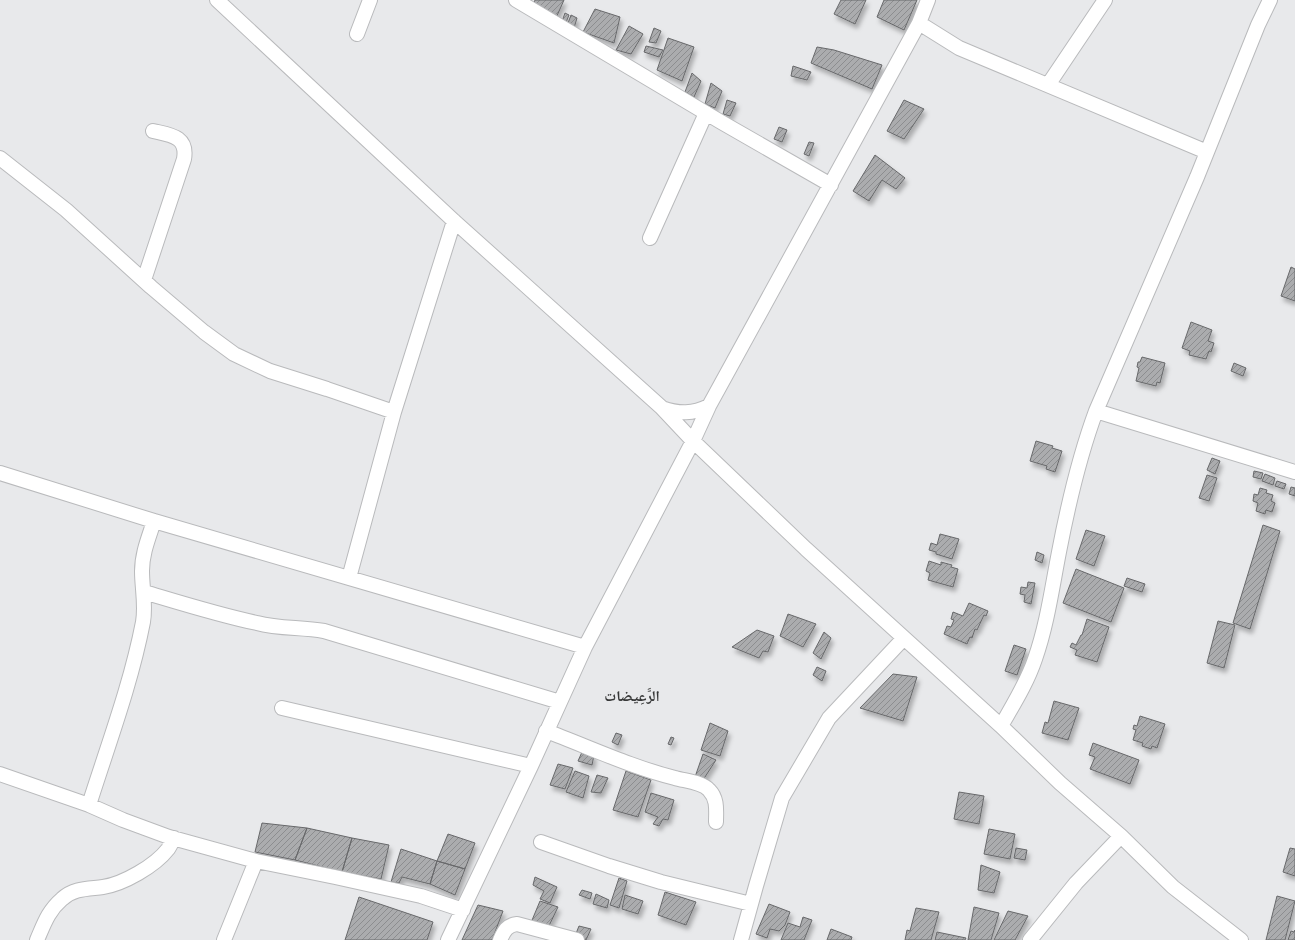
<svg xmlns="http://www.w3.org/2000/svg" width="1295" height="940" font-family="'Alegreya Sans','Noto Naskh Arabic',sans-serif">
	<defs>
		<pattern id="building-hatch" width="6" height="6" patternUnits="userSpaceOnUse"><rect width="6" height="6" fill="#abacae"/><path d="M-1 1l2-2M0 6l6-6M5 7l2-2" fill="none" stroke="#8c8d8f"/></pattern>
		<filter id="shadow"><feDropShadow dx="2.5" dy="4.5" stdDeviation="2" flood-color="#0004"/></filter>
	</defs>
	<rect width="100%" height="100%" fill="#e8e9eb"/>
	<path fill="url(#building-hatch)" stroke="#67686a" filter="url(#shadow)" d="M 535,0 L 564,0 L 556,18 L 533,6 Z
		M 841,0 L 866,0 L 855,24 L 834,14 Z
		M 884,0 L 917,0 L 904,30 L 877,17 Z
		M 595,9 L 620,17 L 614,43 L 583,32 Z
		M 565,13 L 569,15 L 565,25 L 561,24 Z
		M 571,15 L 577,18 L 574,28 L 567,26 Z
		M 629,26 L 643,34 L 631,54 L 616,50 Z
		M 654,28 L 661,31 L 656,43 L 649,42 Z
		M 668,38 L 694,47 L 682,81 L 657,70 Z
		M 646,46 L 663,50 L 659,57 L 644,52 Z
		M 817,47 L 834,50 L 882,65 L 872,89 L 811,63 Z
		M 793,66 L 811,72 L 807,80 L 791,76 Z
		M 692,73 L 701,81 L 694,97 L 685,92 Z
		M 711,83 L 722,91 L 715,108 L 705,104 Z
		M 727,100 L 736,103 L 730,116 L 723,114 Z
		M 904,100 L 924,109 L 904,139 L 887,131 Z
		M 779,127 L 787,130 L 782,142 L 774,139 Z
		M 809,142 L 814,143 L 809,156 L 804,154 Z
		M 875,155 L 905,178 L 896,189 L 882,180 L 869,201 L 853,191 Z
		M 1291,267 L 1295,269 L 1295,301 L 1281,296 Z
		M 1191,322 L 1212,330 L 1208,341 L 1214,343 L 1211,352 L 1209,351 L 1206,359 L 1189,355 L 1190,351 L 1182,348 Z
		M 1142,357 L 1165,363 L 1160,383 L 1157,382 L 1156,386 L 1136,381 L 1139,368 L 1137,367 L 1138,362 L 1140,362 Z
		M 1234,363 L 1246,368 L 1243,376 L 1231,371 Z
		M 1036,441 L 1053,446 L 1052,448 L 1062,451 L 1055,472 L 1046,469 L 1047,466 L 1030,461 Z
		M 1212,458 L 1220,461 L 1215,474 L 1207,470 Z
		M 1254,471 L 1263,473 L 1261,479 L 1253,477 Z
		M 1265,474 L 1275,478 L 1273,485 L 1262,481 Z
		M 1207,475 L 1217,478 L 1209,501 L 1199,498 Z
		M 1277,481 L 1286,484 L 1284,489 L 1275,486 Z
		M 1291,487 L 1295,488 L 1295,496 L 1289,494 Z
		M 1260,488 L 1267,490 L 1266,493 L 1273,495 L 1271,501 L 1275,503 L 1272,512 L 1266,510 L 1265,514 L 1256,511 L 1258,503 L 1253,501 L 1254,494 L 1258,495 Z
		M 1263,525 L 1280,531 L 1250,629 L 1233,623 Z
		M 1086,530 L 1105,536 L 1094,566 L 1076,559 Z
		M 940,534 L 959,539 L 952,559 L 936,554 L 936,552 L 929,550 L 931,543 L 937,545 Z
		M 1037,552 L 1044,555 L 1042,563 L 1035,560 Z
		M 929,561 L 941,565 L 941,562 L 952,565 L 951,567 L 958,569 L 953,587 L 928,580 L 930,573 L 926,571 Z
		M 1076,569 L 1124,588 L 1111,622 L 1063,603 Z
		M 1127,578 L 1145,584 L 1142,592 L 1124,586 Z
		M 1028,582 L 1035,583 L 1031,604 L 1024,602 L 1025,595 L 1020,594 L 1021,587 L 1027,588 Z
		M 969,603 L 988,611 L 986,616 L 984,615 L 977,630 L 975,629 L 972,638 L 970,637 L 967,644 L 944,634 L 947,626 L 951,627 L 954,620 L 951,619 L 953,612 L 963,616 Z
		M 788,614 L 816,624 L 803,647 L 780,636 Z
		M 1087,619 L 1109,627 L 1097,662 L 1075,655 L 1077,650 L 1070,647 L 1072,643 L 1076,645 L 1081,635 L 1082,635 Z
		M 1218,621 L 1235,625 L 1224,668 L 1207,663 Z
		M 757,630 L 774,636 L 768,652 L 763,651 L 759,658 L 732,647 Z
		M 824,632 L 831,638 L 821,659 L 813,653 Z
		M 1014,645 L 1026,649 L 1017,675 L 1005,671 Z
		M 817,667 L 826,671 L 822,681 L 813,675 Z
		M 893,674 L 917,677 L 903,721 L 860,708 Z
		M 1054,701 L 1079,708 L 1068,740 L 1042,733 L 1045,722 L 1048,723 Z
		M 1140,716 L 1165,724 L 1157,748 L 1152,746 L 1151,749 L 1142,746 L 1143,743 L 1133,740 L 1136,730 L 1133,729 L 1134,725 L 1137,726 Z
		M 710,723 L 728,731 L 720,756 L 701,750 Z
		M 616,733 L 622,735 L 618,745 L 612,742 Z
		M 671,737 L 674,738 L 671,745 L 668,744 Z
		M 1093,743 L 1139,760 L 1130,784 L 1090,769 L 1095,757 L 1089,755 Z
		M 582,752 L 594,755 L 592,765 L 578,761 Z
		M 703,754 L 716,760 L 703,780 L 695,777 Z
		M 558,764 L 573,768 L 565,789 L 550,785 Z
		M 575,771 L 589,776 L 583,798 L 566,792 Z
		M 626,771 L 651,780 L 638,817 L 613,810 Z
		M 597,775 L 608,778 L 601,793 L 591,792 Z
		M 959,792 L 984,796 L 979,824 L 954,819 Z
		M 651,793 L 674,800 L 668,820 L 663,819 L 659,826 L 653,824 L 658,817 L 645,812 Z
		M 262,823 L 307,828 L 295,860 L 255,852 Z
		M 307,828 L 352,838 L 342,872 L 295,860 Z
		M 989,829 L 1015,834 L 1010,859 L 984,854 Z
		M 448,834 L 475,843 L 465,869 L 437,861 Z
		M 352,838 L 389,845 L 381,879 L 342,872 Z
		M 1016,848 L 1027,850 L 1025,860 L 1014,858 Z
		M 1290,848 L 1295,849 L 1295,876 L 1283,872 Z
		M 401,849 L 437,861 L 430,884 L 402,877 L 399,883 L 391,882 Z
		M 437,861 L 465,869 L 455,895 L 430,884 Z
		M 981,865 L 1000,872 L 994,893 L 978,890 Z
		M 535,877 L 557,887 L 550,903 L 540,899 L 544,891 L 533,885 Z
		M 619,878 L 627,881 L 619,908 L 610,905 Z
		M 582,890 L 592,893 L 590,899 L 579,895 Z
		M 665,892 L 696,902 L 686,925 L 658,915 Z
		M 596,894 L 609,900 L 607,908 L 593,904 Z
		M 625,895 L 643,901 L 638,914 L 622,909 Z
		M 1277,896 L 1295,901 L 1285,940 L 1266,940 Z
		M 359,897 L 433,922 L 427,940 L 345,940 Z
		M 540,901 L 558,907 L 547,930 L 530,925 Z
		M 769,904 L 790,912 L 785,925 L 779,931 L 770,929 L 767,938 L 756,934 Z
		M 478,905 L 503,911 L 492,940 L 462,940 Z
		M 974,907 L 999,913 L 991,940 L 968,940 Z
		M 916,908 L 939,912 L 931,940 L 905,940 L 907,930 L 910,931 Z
		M 1008,911 L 1028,916 L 1015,940 L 994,940 Z
		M 803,917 L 812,920 L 804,940 L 781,940 L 788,923 L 800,927 Z
		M 579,926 L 591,929 L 586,940 L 575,936 Z
		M 831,929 L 852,937 L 851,940 L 827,940 Z
		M 1295,930 L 1295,940 L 1288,940 L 1291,931 L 1294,932 Z
		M 937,932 L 966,938 L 965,940 L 935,940 Z"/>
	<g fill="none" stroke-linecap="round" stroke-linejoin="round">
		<defs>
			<path id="minor" d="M 217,0 L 454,221 L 661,407 L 693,441 L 806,549 L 1001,726 L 1060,783 L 1121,836 L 1173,887 L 1241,940
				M 516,0 L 721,122 L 831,185
				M 919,23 L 959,48 L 1207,152
				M 357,34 L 370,0
				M 1048,85 L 1105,0
				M 0,158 L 66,210 L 151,287 L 204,332 L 234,354 L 270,371 L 327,389 L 394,412
				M 650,238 L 706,113
				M 144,280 L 184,159 C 188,136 170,135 153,131
				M 662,408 C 679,414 693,414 709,406
				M 1096,411 L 1197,177 L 1258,25 L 1270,0
				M 0,473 L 154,521 L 585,647
				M 349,578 L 394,412 L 454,221
				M 144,592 C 181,603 219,615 257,623 C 279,629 301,627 324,631 L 560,702
				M 282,708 L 531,766
				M 1001,726 C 1013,705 1027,683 1035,659 C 1047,625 1052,588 1059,552 C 1068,505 1079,457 1096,411 L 1295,472
				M 546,731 C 589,747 631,767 675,778 C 685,781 702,782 709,790 C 718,799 716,811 716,822
				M 0,774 L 89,805 L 123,820 L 169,837 L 256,861 L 335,877 L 421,896 L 463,910
				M 89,805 C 108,745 131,684 143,622 C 146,605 142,588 142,571 C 142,553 149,537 154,521
				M 541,842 L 609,866 L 661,882 L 751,904
				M 37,940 C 44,924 48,911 62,899 C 74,888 88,889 103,887 C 123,884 155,866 168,849 C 170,846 172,842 174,838
				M 224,940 L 256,861
				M 448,940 L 531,766 L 585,647 L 693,441 L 709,406 L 919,23 L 928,0
				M 500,940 C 504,931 507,925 517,924 L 577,940
				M 741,940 L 756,886 L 782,798 L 829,718 L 904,638
				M 1030,940 L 1076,883 L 1121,836"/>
		</defs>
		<use href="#minor" stroke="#b9babc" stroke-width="16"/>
		<use href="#minor" stroke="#fff" stroke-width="14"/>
	</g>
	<g text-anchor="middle" stroke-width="3.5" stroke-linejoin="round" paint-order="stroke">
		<g font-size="15" font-weight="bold" fill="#373838" stroke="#e8e9eb">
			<text x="632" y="701">الرَّعِيضات</text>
		</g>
	</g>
</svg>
